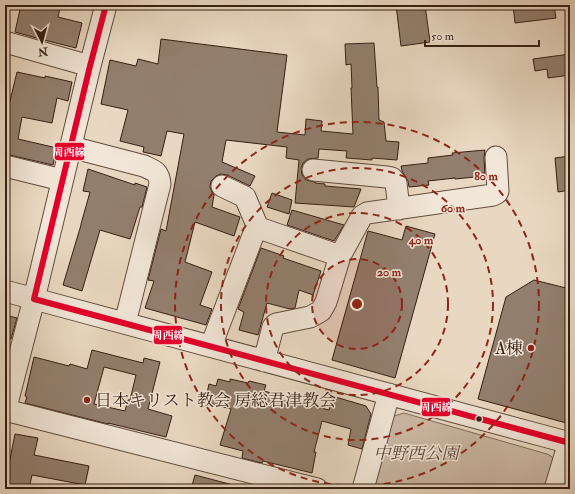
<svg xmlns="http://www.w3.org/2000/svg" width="575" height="494" font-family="'IM FELL Double Pica','Noto Serif JP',serif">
	<rect width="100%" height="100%" fill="#e9d8c1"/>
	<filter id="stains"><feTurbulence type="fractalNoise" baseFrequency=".005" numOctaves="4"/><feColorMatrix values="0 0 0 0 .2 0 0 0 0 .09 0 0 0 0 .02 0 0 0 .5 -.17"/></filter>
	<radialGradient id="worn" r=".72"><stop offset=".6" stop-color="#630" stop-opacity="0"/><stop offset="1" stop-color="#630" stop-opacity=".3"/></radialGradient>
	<path fill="#cbb8a4" stroke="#806b5c" d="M 404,413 L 547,454 L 551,456 L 554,460 L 548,489 L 369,489 L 394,416 Z"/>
	<path fill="#937f6e" stroke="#361e14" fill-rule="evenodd" d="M 21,5 L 47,5 L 60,8 L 58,17 L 82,23 L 76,48 L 40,39 L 15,32 Z
		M 396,5 L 425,5 L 430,42 L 401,46 Z
		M 513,5 L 554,5 L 556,18 L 515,23 Z
		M 161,39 L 287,55 L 277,132 L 305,135 L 306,119 L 322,121 L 321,131 L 353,134 L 351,88 L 352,88 L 351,64 L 346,65 L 345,44 L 374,43 L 377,87 L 378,87 L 379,120 L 384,122 L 386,141 L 399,142 L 397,160 L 372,158 L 372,160 L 346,158 L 347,151 L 319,149 L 318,158 L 308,159 L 303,163 L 301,168 L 302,175 L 306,180 L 315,182 L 315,183 L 325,184 L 325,186 L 361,189 L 354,207 L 295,203 L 299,160 L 286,158 L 287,147 L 226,140 L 222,162 L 255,176 L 250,186 L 227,175 L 221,174 L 216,176 L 211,181 L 210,187 L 212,192 L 214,195 L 212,207 L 240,217 L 234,236 L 195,222 L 185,262 L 212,272 L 200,305 L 212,309 L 206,325 L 145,308 L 154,281 L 148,280 L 161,229 L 166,231 L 184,134 L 167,131 L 161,156 L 143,152 L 144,147 L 120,141 L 128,110 L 101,104 L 110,60 L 136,66 L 138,59 L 158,64 Z
		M 570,54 L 570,75 L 548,78 L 547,69 L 535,71 L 533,59 Z
		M 17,72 L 45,78 L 45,76 L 72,82 L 68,101 L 57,98 L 52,123 L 22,117 L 18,139 L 57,148 L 53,165 L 5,154 L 5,104 L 9,105 Z
		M 485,150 L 484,158 L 485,176 L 455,179 L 455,178 L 428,181 L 429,185 L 409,187 L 408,181 L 402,171 L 401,166 L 428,163 L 428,158 L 453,155 L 452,153 Z
		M 570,156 L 570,190 L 558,192 L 555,158 Z
		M 88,169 L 135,185 L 135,183 L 147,187 L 142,207 L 140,207 L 130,239 L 100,230 L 82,291 L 63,285 L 81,225 L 81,224 L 90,192 L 83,191 Z
		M 272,193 L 292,200 L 289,214 L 267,207 Z
		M 292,210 L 344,225 L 334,241 L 287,225 Z
		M 406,226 L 435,234 L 395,378 L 332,360 L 368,231 L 402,240 Z
		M 261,248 L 284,256 L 283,258 L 321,271 L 313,295 L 299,290 L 295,308 L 290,309 L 267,303 L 258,335 L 239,330 L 244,312 L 238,309 Z
		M 534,280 L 570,289 L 570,424 L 478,399 L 506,297 Z
		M 5,315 L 17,318 L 11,339 L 5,337 Z
		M 92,350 L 143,363 L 144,358 L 160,362 L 148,409 L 172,416 L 166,437 L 108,423 L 108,424 L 25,403 L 27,397 L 25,396 L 34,357 L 69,366 L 70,364 L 87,369 ZM 104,367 L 136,375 L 130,400 L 128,400 L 125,411 L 94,404 Z
		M 218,379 L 230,382 L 230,379 L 248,383 L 249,381 L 266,385 L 264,391 L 278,395 L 277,399 L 304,406 L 304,404 L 329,410 L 332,396 L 366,406 L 371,414 L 362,449 L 348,445 L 351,429 L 322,421 L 314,452 L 316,452 L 312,473 L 263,461 L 262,463 L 242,458 L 243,451 L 220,445 L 231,409 L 205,402 L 209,384 L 216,386 Z
		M 15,434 L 38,438 L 34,455 L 89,466 L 85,485 L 32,475 L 29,489 L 5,485 L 7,469 L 8,469 Z
		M 195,475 L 233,485 L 233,489 L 191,489 Z"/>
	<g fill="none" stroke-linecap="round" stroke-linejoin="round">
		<defs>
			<path id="minor" d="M 5,42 L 90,66
				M 71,147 L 144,166 C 155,171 159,172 160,184 L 125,323
				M 5,166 L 62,180
				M 313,170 L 387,177 L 392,178 L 396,183 L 399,209
				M 222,186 L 245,197 L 259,230
				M 5,291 L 570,443
				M 211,346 L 254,233 L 259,230 L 262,229 L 340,256
				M 264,361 L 273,327 L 276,324 L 310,317 L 321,311 L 326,302 L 340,256 L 362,216 L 367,213 L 493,195 L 497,193 L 498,191 L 496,157
				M 5,410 L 317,489
				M 5,411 L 34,299 L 90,66 L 106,5
				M 363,489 L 389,394
				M 555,489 L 569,442"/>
		</defs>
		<use href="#minor" stroke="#634c3f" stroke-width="23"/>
		<use href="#minor" stroke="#f1e6d7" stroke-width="21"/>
		<defs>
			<path id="bus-1" d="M 34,299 L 570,443
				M 34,299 L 90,66 L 106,5"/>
		</defs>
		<use href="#bus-1" stroke="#f1e6d7" stroke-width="9"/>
		<use href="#bus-1" stroke="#e4002b" stroke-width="6"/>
	</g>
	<circle cx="357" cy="304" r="45" fill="#8f2418" fill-opacity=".12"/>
	<g fill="none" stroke="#8f2418" stroke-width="2" stroke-dasharray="7 5">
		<circle cx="357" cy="304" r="45"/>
		<circle cx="357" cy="304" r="91"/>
		<circle cx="357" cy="304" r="136"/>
		<circle cx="357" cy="304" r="182"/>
	</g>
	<g fill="#8f2418" stroke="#f1e6d7" stroke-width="1.5">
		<circle cx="531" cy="348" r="4"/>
		<circle cx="87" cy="400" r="4"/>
	</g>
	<circle fill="#361e14" stroke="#f1e6d7" stroke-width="1.5" cx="479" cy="419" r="3.5"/>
	<g text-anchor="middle" stroke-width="3" stroke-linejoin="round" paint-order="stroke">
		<g font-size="17" fill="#361e14" stroke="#f1e6d7" text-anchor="end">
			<text x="523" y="354">A棟</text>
			<text x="95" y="406" text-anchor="start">日本キリスト教会 房総君津教会</text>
		</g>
		<g font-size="17" font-style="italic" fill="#5b4438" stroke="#f1e6d7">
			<text x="416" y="459">中野西公園</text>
		</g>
	</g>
	<circle cx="357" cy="304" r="6" fill="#8f2418" stroke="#f1e6d7" stroke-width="2"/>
	<g font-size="12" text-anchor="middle" font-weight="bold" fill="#8f2418" stroke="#f1e6d7" stroke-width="3" stroke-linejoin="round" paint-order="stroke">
		<text x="486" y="180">80 m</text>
		<text x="453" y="212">60 m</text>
		<text x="421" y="244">40 m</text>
		<text x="389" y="276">20 m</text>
	</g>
	<g stroke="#f1e6d7" stroke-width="1.5">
		<rect x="54" y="142" width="31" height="19" rx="4" fill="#e4002b"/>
		<rect x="153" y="325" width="30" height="20" rx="4" fill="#e4002b"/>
		<rect x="421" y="397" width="30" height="20" rx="4" fill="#e4002b"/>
	</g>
	<g font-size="11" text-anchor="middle" font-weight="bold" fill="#fff">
		<text x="69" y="156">周西線</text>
		<text x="168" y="339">周西線</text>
		<text x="436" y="411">周西線</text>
	</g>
	<rect width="575" height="494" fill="none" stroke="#e9d8c1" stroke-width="20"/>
	<rect x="6" y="6" width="563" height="482" fill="none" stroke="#361e14" stroke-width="2"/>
	<rect x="10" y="10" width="555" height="474" fill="none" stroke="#361e14"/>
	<g transform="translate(42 42) rotate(174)" stroke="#f1e6d7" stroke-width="3" paint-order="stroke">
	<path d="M0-3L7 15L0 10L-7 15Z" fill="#361e14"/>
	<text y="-6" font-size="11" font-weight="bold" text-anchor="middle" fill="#361e14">N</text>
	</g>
	<path d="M425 40v6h114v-6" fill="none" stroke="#361e14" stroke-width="2"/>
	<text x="431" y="40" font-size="12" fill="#361e14" stroke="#f1e6d7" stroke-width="3" paint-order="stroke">50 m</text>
	<rect width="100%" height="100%" filter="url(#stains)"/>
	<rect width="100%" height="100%" fill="url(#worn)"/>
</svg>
